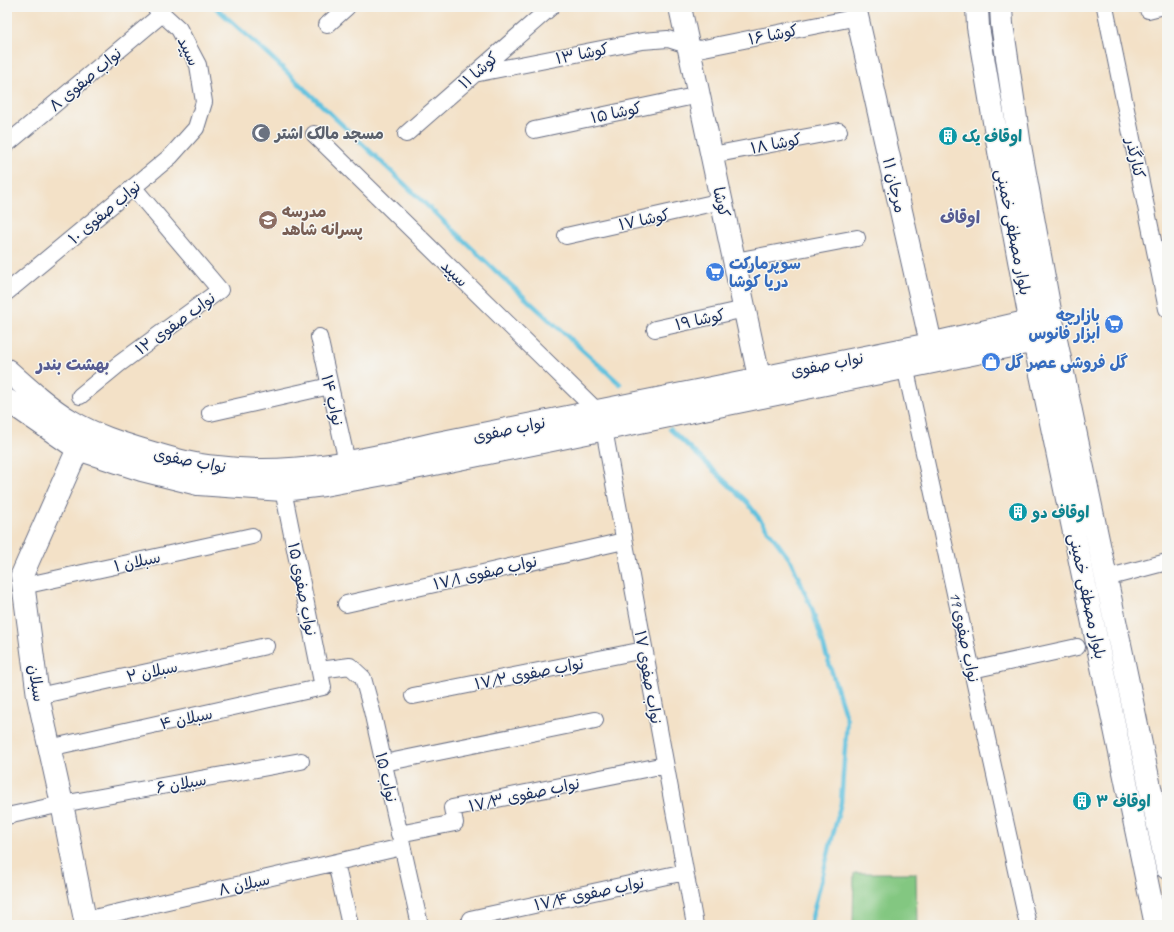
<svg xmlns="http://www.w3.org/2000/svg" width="1174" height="932" font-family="Caveat,'Playpen Sans Arabic',sans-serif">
	<rect width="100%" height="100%" fill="#f6f6f2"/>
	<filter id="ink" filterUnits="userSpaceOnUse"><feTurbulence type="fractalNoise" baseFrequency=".025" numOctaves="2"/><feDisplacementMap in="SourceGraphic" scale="8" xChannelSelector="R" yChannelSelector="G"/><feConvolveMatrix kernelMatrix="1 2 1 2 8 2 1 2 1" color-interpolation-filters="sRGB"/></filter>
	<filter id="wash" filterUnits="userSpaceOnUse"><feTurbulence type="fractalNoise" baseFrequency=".012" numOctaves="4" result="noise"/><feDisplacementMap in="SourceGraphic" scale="16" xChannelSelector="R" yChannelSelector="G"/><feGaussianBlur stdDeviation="0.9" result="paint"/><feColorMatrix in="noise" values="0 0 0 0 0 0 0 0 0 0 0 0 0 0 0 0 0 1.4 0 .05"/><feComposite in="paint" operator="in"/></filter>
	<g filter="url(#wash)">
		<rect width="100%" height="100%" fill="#f3e1c7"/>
		<path fill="#83c781" stroke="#4f7b70" d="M 854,873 L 916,873 L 917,925 L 853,925 Z"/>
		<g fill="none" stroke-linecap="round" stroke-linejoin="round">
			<path stroke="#60c1de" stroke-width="4.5" d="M 215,7 L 270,56 L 501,276 L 620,384
				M 670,429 L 747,502 L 791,561 L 812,609 L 847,720 L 841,803 L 810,925"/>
		</g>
	</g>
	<g filter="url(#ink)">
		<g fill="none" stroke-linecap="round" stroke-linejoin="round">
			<defs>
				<path id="street" d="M 1105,7 L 1167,309
					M 1148,10 L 1160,7
					M 327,25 L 347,7
					M 474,74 L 642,41 L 668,39 L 699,49 L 858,17
					M 534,130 L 699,95
					M 314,134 L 597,411
					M 406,134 L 551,7
					M 7,144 L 162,14
					M 712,155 L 839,131
					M 566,236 L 722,201
					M 735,261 L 857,238
					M 7,292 L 171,156 L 196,128 L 204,102 L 198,65 L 179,29 L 155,7
					M 655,329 L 745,309
					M 319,337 L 347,462
					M 903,357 L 1028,925
					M 80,396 L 119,364 L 220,290 L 133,187
					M 210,413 L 330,386
					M 604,429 L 695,925
					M 1106,578 L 1167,562
					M 23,586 L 252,536
					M 346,604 L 624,541
					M 320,670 L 350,666 L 363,678 L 372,711 L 420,925
					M 972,670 L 1077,647
					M 38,696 L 266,646
					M 413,696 L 644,650
					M 49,748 L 323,687 L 283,490
					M 384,763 L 595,720
					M 7,816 L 62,804 L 301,761
					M 399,834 L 455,823 L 452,808 L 665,765
					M 336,863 L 350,925
					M 470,919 L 685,872
					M 85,920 L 402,847"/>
				<path id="secondary" d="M 680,7 L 762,391
					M 855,7 L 934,357
					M 977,7 L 978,27 L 1002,169 L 1034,341 L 1156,925
					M 1001,7 L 1002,24 L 1020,146 L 1051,316 L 1167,868
					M 7,370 C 27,388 48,407 71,421 C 94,435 120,443 146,451 C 169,458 192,465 217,467 C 291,477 366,460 438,443 L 930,344 L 1051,316
					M 7,400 L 78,449 L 142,470 L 198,484 L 283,490 L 324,485 L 395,472 L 1055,337
					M 84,435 L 22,575 L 38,696 L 62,804 L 86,925"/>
			</defs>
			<use href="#street" stroke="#676d83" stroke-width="18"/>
			<use href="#secondary" stroke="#676d83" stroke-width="24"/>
			<use href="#street" stroke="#fff" stroke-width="16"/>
			<use href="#secondary" stroke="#fff" stroke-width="22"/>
		</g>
	</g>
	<defs>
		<symbol id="mosque-disc" viewBox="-11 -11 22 22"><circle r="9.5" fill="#6b7280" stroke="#f6f6f2"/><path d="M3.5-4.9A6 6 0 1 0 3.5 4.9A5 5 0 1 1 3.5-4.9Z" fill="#fff"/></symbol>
		<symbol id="building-disc" viewBox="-11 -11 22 22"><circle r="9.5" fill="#0f9aa8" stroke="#f6f6f2"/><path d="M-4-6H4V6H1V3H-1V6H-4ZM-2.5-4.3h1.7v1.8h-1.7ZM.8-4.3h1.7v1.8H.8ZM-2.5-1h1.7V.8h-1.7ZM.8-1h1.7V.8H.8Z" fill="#fff"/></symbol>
		<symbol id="school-disc" viewBox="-11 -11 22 22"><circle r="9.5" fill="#8d6e63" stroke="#f6f6f2"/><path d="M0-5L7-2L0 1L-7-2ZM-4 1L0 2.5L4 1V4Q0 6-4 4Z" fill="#fff"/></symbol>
		<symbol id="supermarket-disc" viewBox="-11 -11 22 22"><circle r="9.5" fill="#3f7fe0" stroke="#f6f6f2"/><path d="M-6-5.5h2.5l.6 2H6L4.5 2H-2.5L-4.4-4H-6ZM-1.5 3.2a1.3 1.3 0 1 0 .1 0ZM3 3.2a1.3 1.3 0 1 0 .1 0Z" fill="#fff"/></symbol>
		<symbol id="shop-disc" viewBox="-11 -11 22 22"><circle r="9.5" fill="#3f7fe0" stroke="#f6f6f2"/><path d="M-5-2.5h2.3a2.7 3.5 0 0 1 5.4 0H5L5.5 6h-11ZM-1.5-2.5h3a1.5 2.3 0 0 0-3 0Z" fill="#fff"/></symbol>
	</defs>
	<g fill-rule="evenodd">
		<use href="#mosque-disc" x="250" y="122" width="22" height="22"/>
		<use href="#building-disc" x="937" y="125" width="22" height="22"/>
		<use href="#school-disc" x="257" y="209" width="22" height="22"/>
		<use href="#supermarket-disc" x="704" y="261" width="22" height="22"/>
		<use href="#supermarket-disc" x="1103" y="313" width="22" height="22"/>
		<use href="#shop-disc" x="980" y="351" width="22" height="22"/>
		<use href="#building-disc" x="1007" y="501" width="22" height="22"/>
		<use href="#building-disc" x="1071" y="790" width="22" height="22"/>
	</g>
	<g text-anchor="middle" stroke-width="3" stroke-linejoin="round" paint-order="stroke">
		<g font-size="16" fill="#1b2f5e" stroke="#f6f6f2">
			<text transform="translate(773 34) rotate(-11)" y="6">کوشا ۱۶</text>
			<text transform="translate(189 51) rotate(65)" y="6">سپید</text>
			<text transform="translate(582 53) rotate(-11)" y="6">کوشا ۱۳</text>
			<text transform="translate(478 70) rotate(-41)" y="6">کوشا ۱۱</text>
			<text transform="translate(85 79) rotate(-40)" y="6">نواب صفوی ۸</text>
			<text transform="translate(616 112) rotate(-12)" y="6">کوشا ۱۵</text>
			<text transform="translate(776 143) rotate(-11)" y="6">کوشا ۱۸</text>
			<text transform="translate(1136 158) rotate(78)" y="6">کنارگذر</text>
			<text transform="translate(895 185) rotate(77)" y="6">مرجان ۱۱</text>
			<text transform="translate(722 202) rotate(78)" y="6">کوشا</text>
			<text transform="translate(104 212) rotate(-40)" y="6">نواب صفوی ۱۰</text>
			<text transform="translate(644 219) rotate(-12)" y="6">کوشا ۱۷</text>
			<text transform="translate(1014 232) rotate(79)" y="6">بلوار مصطفی خمینی</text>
			<text transform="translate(455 273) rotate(44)" y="6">سپید</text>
			<text transform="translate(700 319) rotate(-12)" y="6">کوشا ۱۹</text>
			<text transform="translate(175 323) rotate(-36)" y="6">نواب صفوی ۱۲</text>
			<text transform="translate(827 364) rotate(-11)" y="6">نواب صفوی</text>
			<text transform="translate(333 400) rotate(77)" y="6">نواب ۱۴</text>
			<text transform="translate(509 429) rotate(-12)" y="6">نواب صفوی</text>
			<text transform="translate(190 460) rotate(11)" y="6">نواب صفوی</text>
			<text transform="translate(137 561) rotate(-12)" y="6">سبلان ۱</text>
			<text transform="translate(485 572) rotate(-13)" y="6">نواب صفوی ۱۷/۱</text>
			<text transform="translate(303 589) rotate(79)" y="6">نواب صفوی ۱۵</text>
			<text transform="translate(1088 596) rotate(78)" y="6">بلوار مصطفی خمینی</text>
			<text transform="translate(965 637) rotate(78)" y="6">نواب صفوی 19</text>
			<text transform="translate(152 671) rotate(-12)" y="6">سبلان ۲</text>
			<text transform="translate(529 673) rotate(-11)" y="6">نواب صفوی ۱۷/۲</text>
			<text transform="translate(649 677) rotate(80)" y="6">نواب صفوی ۱۷</text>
			<text transform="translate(37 683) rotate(81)" y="6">سبلان</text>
			<text transform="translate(186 718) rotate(-12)" y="6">سبلان ۴</text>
			<text transform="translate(387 777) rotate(77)" y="6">نواب ۱۵</text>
			<text transform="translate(181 783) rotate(-10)" y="6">سبلان ۶</text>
			<text transform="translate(524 794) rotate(-12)" y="6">نواب صفوی ۱۷/۳</text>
			<text transform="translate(244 884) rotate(-13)" y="6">سبلان ۸</text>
			<text transform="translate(589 893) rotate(-12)" y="6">نواب صفوی ۱۷/۴</text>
		</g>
		<g font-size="16" font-weight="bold" fill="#5b616d" stroke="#f6f6f2" text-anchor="start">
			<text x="275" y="139">مسجد مالک اشتر</text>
		</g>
		<g font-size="16" font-weight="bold" fill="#0d838f" stroke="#f6f6f2" text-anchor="start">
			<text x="962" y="142">اوقاف یک</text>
			<text x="1032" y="518">اوقاف دو</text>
			<text x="1096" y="807">اوقاف ۳</text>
		</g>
		<g font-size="16" font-weight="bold" fill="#785e54" stroke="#f6f6f2" text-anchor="start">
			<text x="282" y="217">مدرسه<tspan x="282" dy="18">پسرانه شاهد</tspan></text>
		</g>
		<g font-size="16" font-weight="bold" fill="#366cbe" stroke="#f6f6f2" text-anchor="start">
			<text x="729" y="269">سوپرمارکت<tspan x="729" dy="18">دریا کوشا</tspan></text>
			<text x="1100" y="321" text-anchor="end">بازارچه<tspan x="1100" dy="18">ابزار فانوس</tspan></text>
			<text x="1005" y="368">گل فروشی عصر گل</text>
		</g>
		<g font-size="17" font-weight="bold" fill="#575c92" stroke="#f6f6f2">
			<text x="960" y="223">اوقاف</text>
			<text x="73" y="370">بهشت بندر</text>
		</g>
	</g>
	<rect width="1174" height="932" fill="none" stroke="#f6f6f2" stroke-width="24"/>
</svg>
